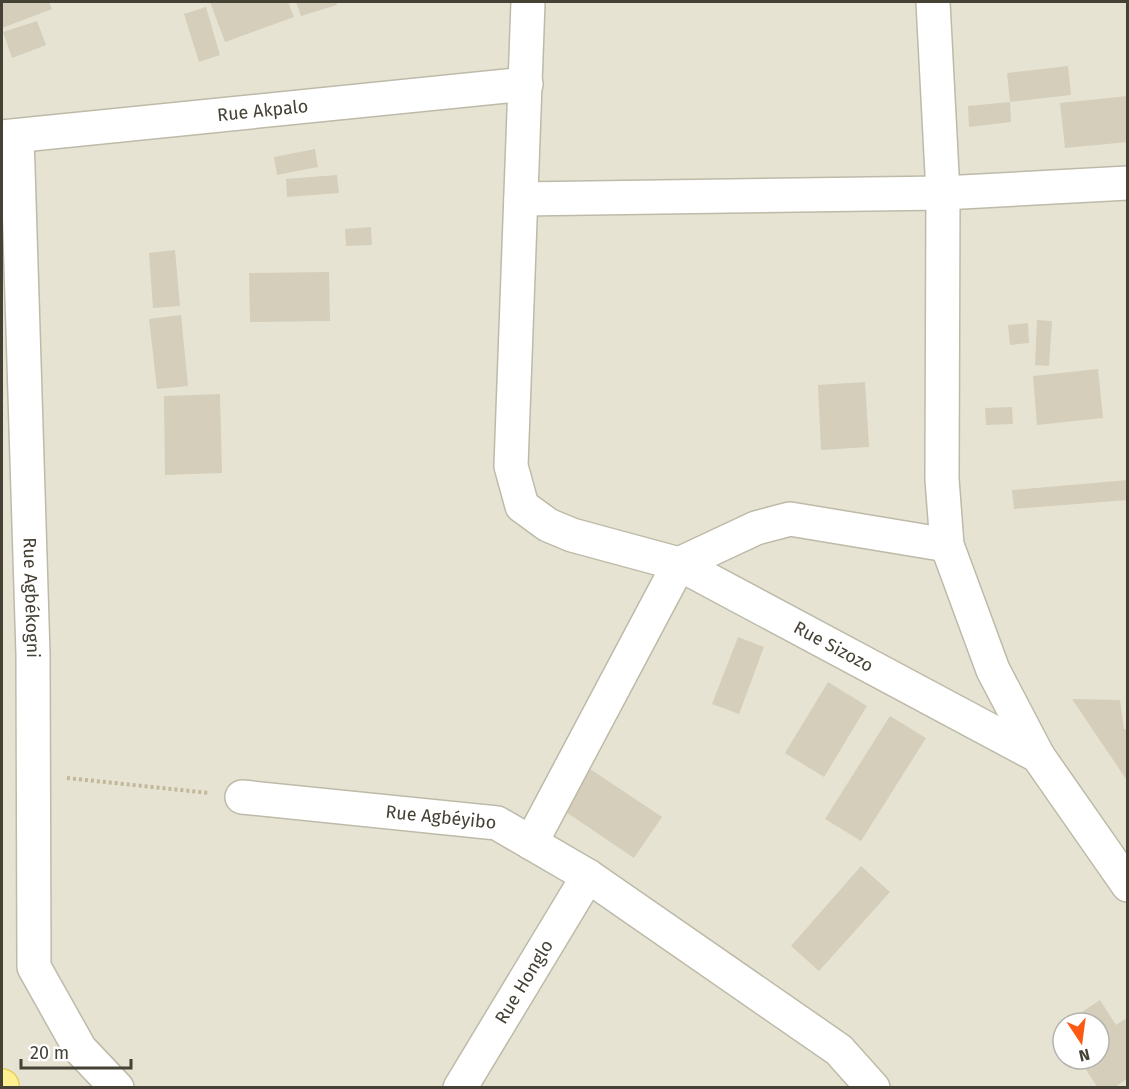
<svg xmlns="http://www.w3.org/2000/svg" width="1129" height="1089" font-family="'Fira Sans',sans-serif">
	<rect width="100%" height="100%" fill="#f3f1e5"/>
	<path fill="#e7e3d3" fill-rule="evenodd" d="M 2,2 L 1127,2 L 1127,1087 L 2,1088 ZM 1063,1023 L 1099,1023 L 1099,1059 L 1063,1059 Z"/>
	<path fill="#d4ceba" d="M 2,2 L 49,2 L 52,9 L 2,28 Z
		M 210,2 L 288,2 L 294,17 L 225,42 Z
		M 296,2 L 336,2 L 337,5 L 301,16 Z
		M 206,7 L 220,55 L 199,62 L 184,14 Z
		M 37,21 L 46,45 L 12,58 L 3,32 Z
		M 1068,66 L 1071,95 L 1010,102 L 1007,73 Z
		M 1128,96 L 1128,142 L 1065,148 L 1060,103 Z
		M 1010,102 L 1011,122 L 969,127 L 968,106 Z
		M 315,149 L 318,167 L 277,175 L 274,157 Z
		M 337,175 L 339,193 L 287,197 L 286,179 Z
		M 371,227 L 372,245 L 346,246 L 345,229 Z
		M 175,250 L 180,306 L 153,308 L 149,253 Z
		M 329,272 L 330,321 L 250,322 L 249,273 Z
		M 181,315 L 188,386 L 157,389 L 149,319 Z
		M 1037,320 L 1052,321 L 1049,366 L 1035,365 Z
		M 1028,323 L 1029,343 L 1010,345 L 1008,325 Z
		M 1098,369 L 1103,418 L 1037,425 L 1033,376 Z
		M 865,382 L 869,447 L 821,450 L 818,385 Z
		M 220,394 L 222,473 L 165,475 L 164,396 Z
		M 1012,407 L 1013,424 L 986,425 L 985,408 Z
		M 1128,480 L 1128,500 L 1014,509 L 1012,490 Z
		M 738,637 L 764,647 L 739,714 L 712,704 Z
		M 828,682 L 867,706 L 824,777 L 785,753 Z
		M 1072,699 L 1120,700 L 1124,729 L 1128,729 L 1128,782 Z
		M 890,716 L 926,738 L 861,841 L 825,819 Z
		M 584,765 L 662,817 L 634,858 L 557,806 Z
		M 861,866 L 890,892 L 819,971 L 791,946 Z
		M 1100,1000 L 1116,1025 L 1128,1017 L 1128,1078 L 1114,1088 L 1098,1088 L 1079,1059 L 1099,1059 L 1099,1023 L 1080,1023 L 1076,1016 Z"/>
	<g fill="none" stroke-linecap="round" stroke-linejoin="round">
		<defs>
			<g id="minor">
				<path id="s1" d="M 528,2 L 511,466 L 522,506 L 548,525 L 572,535 L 679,564 L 1038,756 L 1128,885"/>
				<path d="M 933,2 L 943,193 L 942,479 L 947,545 L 993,670 L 1038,756"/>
				<path id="s2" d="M 17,136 L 33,654 L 34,967 L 80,1049 L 117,1088"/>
				<path id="s3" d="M 2,137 L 526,84"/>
				<path d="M 521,199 L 943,193 L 1128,183"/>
				<path id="s4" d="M 242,797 L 497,823 L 588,876 L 839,1050 L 873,1088"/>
				<path d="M 531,843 L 679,564 L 756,528 L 790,519 L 947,545"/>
				<path id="s5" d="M 460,1088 L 588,876"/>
			</g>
			<path id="major" d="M 2,1086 L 2,1088"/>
		</defs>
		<use href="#minor" stroke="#bebaa8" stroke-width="36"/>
		<use href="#major" stroke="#e4d061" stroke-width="36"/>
		<path stroke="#c0b899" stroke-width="4" stroke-dasharray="3 3" stroke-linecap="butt" d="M 67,778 L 209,793"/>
		<use href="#minor" stroke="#fff" stroke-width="33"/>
		<use href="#major" stroke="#fff092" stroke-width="33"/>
	</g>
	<g text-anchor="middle" stroke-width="5" stroke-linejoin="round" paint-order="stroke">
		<g font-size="18" fill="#454135" stroke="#fff">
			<text dy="6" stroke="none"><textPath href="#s3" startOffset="262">Rue Akpalo</textPath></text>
			<text dy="6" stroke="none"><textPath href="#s2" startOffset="462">Rue Agbékogni</textPath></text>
			<text dy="6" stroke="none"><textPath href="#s1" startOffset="850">Rue Sizozo</textPath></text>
			<text dy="6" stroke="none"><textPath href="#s4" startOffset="200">Rue Agbéyibo</textPath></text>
			<text dy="6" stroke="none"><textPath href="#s5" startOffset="124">Rue Honglo</textPath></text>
		</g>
	</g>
	<rect width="1129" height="1089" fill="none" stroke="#454135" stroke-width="6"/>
	<g transform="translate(1081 1041) rotate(167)"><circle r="28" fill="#ffffff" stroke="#b5b3ae" stroke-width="1.5"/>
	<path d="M0-4.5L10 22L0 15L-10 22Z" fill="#fc5913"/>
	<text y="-9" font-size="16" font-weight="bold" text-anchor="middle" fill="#454135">N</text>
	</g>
	<path d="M21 1059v9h110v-9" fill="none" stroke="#454135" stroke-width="3"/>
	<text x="30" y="1059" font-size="18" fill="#454135" stroke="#ffffff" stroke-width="4.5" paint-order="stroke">20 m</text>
</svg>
